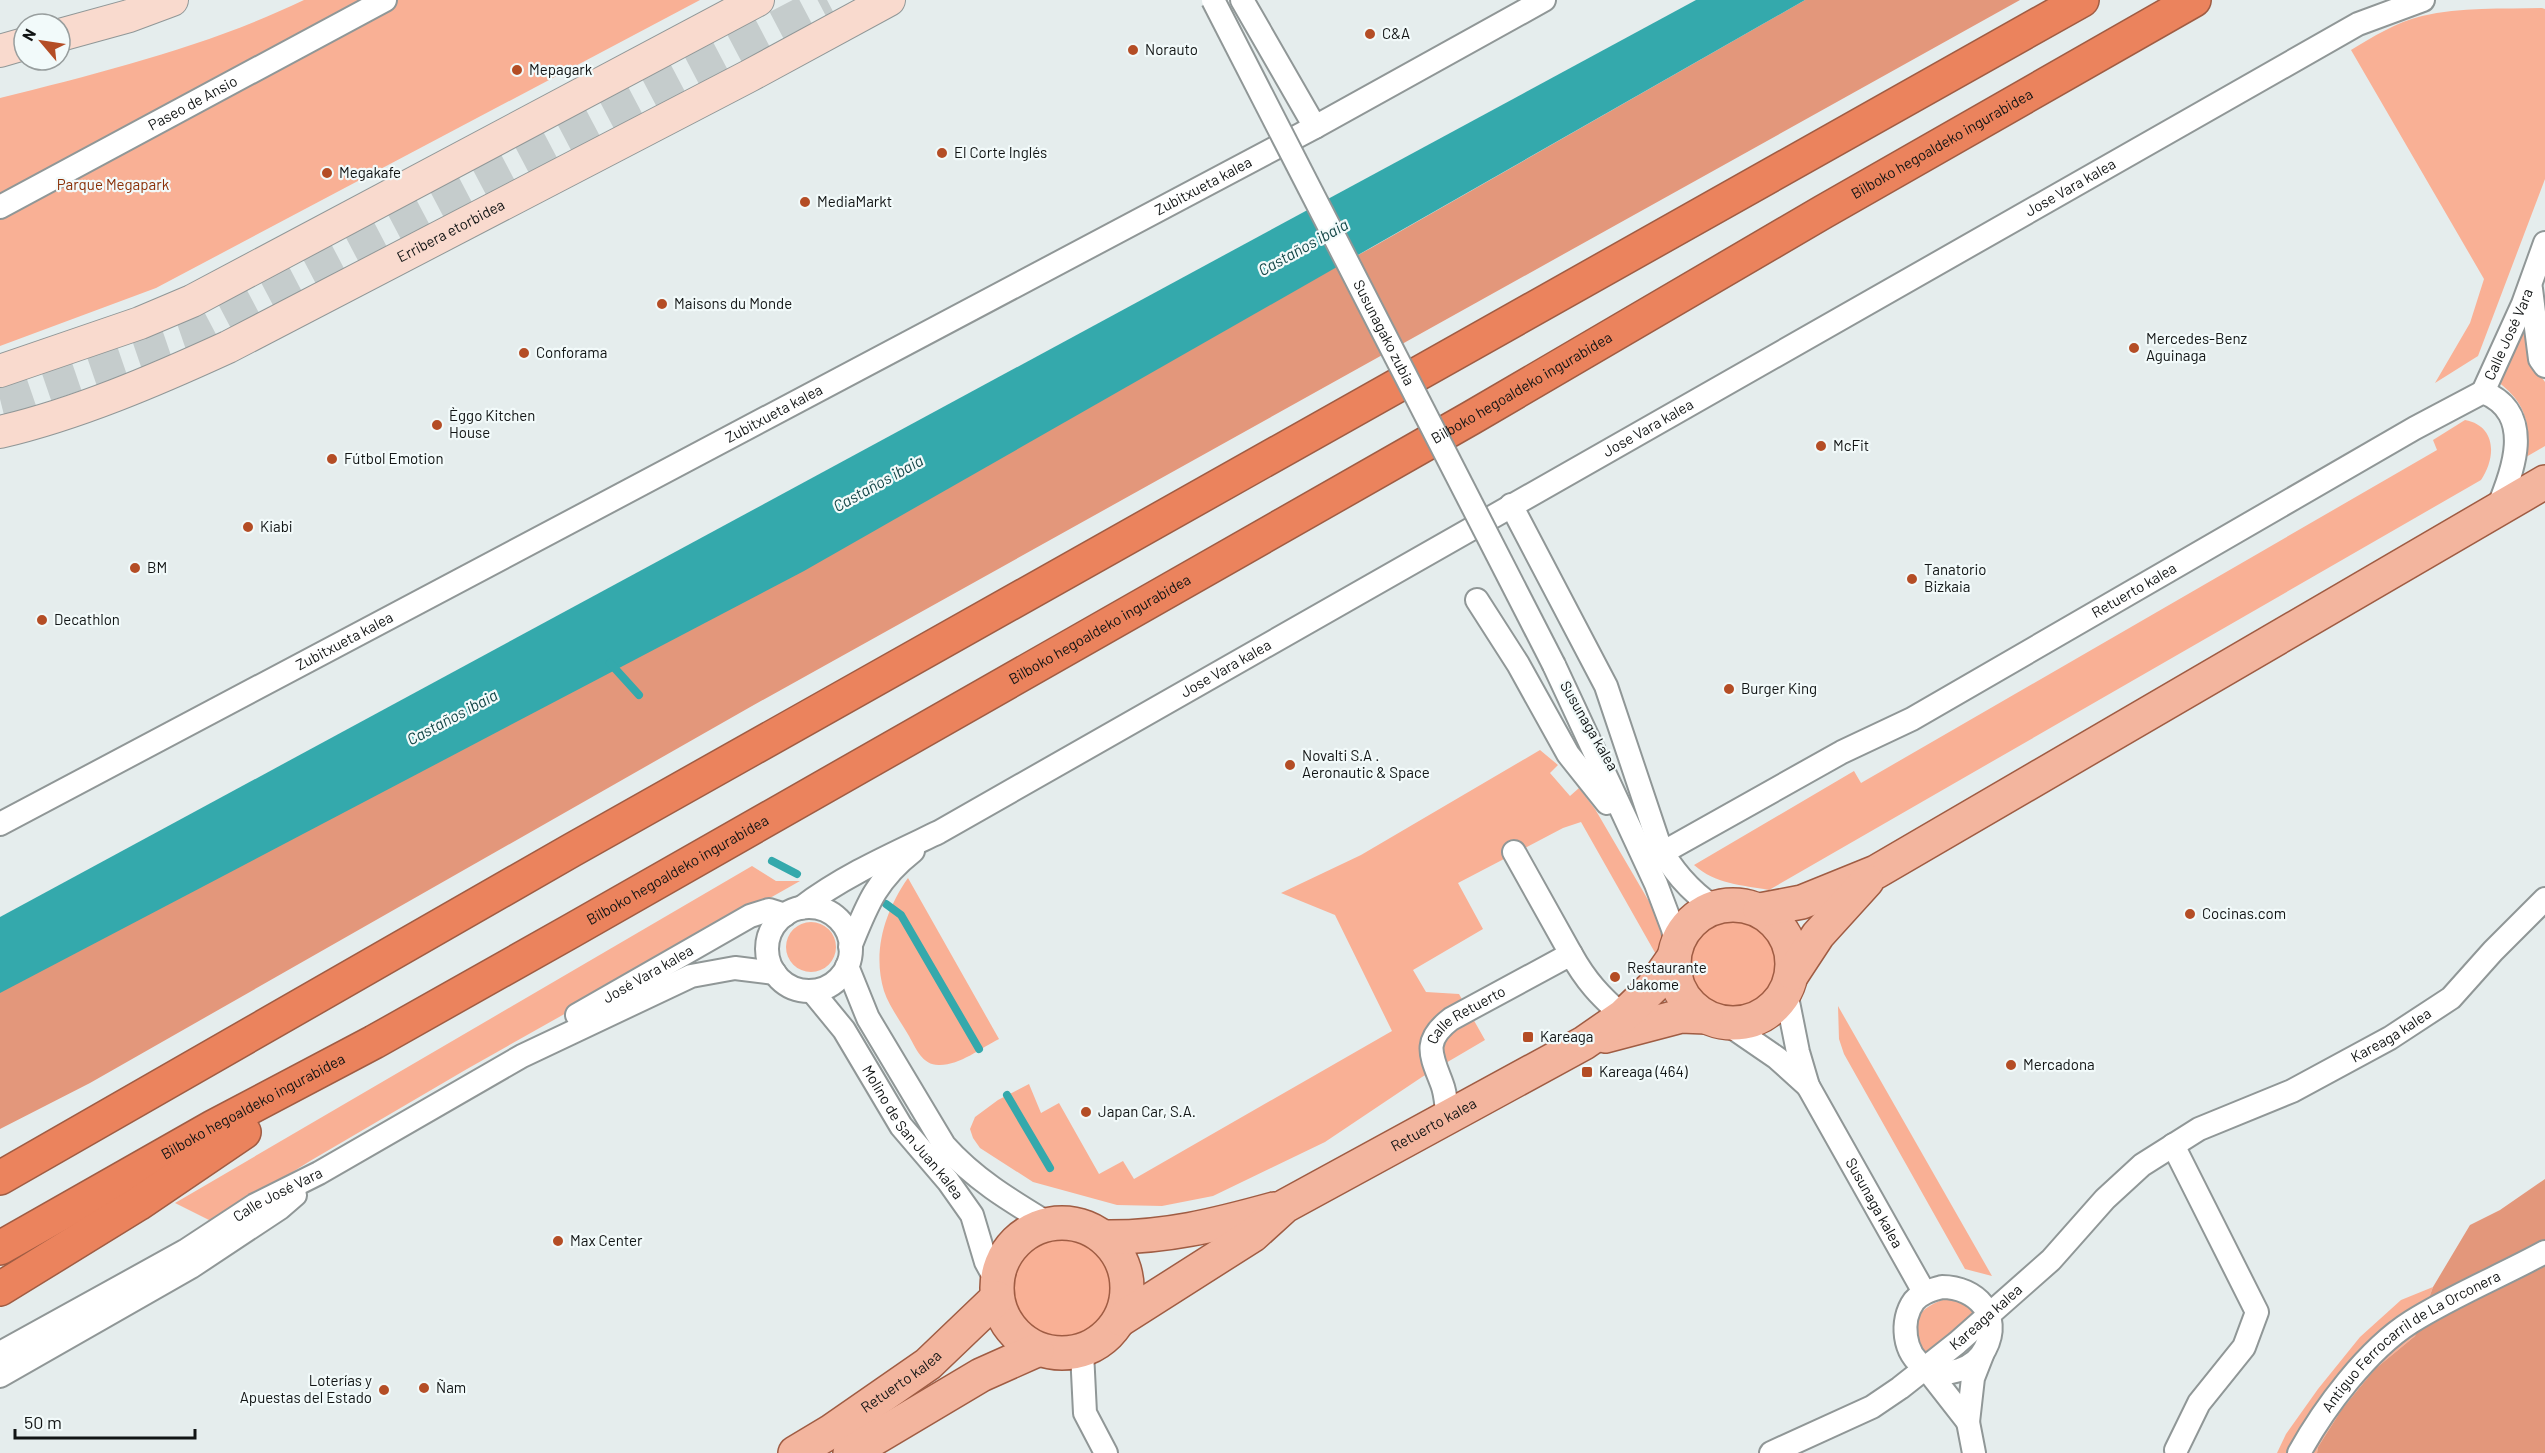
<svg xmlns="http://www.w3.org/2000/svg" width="2545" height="1453" font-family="Barlow,sans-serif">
	<rect width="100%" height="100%" fill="#e5eded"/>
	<path fill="#f9b095" d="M 304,0 L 700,0 L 156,288 L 0,346 L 0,98 C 103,72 208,46 304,0 Z
		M 2542,8 L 2545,9 L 2545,179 L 2478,356 L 2435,383 L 2470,323 L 2484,279 L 2351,50 C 2373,37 2396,22 2422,16 C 2461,7 2502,9 2542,8 Z
		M 2526,314 L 2536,369 L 2545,382 L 2545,446 L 2526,457 C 2531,424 2526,403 2498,382 Z
		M 2465,420 C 2497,426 2496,458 2481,480 L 1769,890 C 1742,885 1715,884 1694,865 L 1854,771 L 1861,783 L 2437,450 L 2433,440 Z
		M 1540,750 L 1558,765 L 1550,773 L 1570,796 L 1579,788 L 1595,809 L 1661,922 L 1662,939 L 1658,958 L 1581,822 L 1563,828 L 1458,883 L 1483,929 L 1413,970 L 1426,992 L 1459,994 L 1485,1040 L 1422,1077 L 1325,1142 L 1213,1196 L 1162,1206 L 1117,1205 L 1033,1182 L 980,1148 L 973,1138 L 970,1129 L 975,1117 L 998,1100 L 1029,1084 L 1041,1113 L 1059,1103 L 1099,1174 L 1123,1161 L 1134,1179 L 1392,1031 L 1335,915 L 1281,893 L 1361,855 Z
		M 752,866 L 776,881 L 800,881 L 467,1069 L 310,1161 L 213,1222 L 175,1203 Z
		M 908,878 L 999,1039 C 981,1048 960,1065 940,1065 C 923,1066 916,1049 909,1036 C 901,1022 889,1006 884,991 C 872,951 885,911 908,878 Z
		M1685 963a46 46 0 1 1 92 0a46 46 0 1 1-92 0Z
		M786 947a25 25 0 1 1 50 0a25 25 0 1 1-50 0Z
		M 1838,1006 L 1992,1276 L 1965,1269 L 1844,1054 L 1839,1039 Z
		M1013 1289a50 50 0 1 1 100 0a50 50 0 1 1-100 0Z
		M 2433,1287 L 2415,1336 L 2375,1369 L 2342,1409 L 2318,1447 L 2317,1453 L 2277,1453 L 2286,1434 L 2318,1389 L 2360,1337 L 2401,1300 Z
		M 1956,1297 L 1969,1304 L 1974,1317 L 1929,1357 C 1925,1352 1920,1346 1917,1341 C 1905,1315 1935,1299 1956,1297 Z"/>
	<path fill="#e3977b" d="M 1805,0 L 2020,0 L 752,706 L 90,1083 L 0,1129 L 0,990 L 1371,248 Z
		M 2545,1179 L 2545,1453 L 2317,1453 L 2318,1447 L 2342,1409 L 2375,1369 L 2415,1336 L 2433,1287 L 2470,1225 L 2500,1210 Z"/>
	<path fill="#34a9ac" d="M 1696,0 L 1805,0 L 804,571 L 0,993 L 0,917 Z"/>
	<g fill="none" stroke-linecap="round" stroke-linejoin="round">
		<path stroke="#34a9ac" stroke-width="8" d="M 610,663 L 639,695
			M 772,861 L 797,874
			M 886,904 L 901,915 L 979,1049
			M 1007,1095 L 1050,1168"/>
		<path stroke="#c5cccc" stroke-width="32" stroke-dasharray="32 16" stroke-linecap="butt" d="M 0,399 L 24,393 L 187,337 L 827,0"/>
		<defs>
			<g id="street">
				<path d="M 1242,0 L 1315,127"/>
				<path id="s1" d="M 0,207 L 385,0"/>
				<path d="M 2531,289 L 2540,359 L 2545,366"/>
				<path id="s2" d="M 2483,392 L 2523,304 L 2545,243"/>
				<path id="s3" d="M 1511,505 L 1606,686 L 1662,853 L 1842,752 L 1912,719 L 2415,428 L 2483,392 C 2536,413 2513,473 2496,512"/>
				<path d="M 1477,600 L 1518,664 L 1568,754 L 1607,803"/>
				<path d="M 1554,665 L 1656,884 L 1673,929 L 1676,946"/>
				<path id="s4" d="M 0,824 L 1315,127 L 1544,0"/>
				<path d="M 1655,841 C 1672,869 1688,890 1715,908"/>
				<path d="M 1514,852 L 1571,954"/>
				<circle cx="809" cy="949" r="42"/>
				<path id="s5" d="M 801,908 C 843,876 891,855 939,832 L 2358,24 L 2423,0"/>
				<path d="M 850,947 C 867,905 876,880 913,851"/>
				<path d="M 847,966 L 868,1018 L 944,1145 C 974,1179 1011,1201 1049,1224"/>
				<path id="s6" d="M 812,991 L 844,1030 L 901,1126 L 948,1181 L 972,1215 L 986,1262 L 997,1282"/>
				<path id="s7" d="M 1786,992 L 1798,1052 L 1808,1086 L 1924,1292"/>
				<path id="s8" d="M 577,1015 L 750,916 L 769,910 L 785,915"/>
				<path d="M 1726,1023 L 1777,1058 L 1808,1086"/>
				<path id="s9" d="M 1448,1117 C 1446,1106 1446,1094 1442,1084 C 1431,1055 1422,1041 1451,1019 L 1571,954 C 1586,981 1600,996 1623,1016"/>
				<path d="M 2173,1145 L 2257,1312 L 2244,1347 L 2199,1403 L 2176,1450"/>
				<path d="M 1942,1287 C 1976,1287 2003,1315 1985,1349 C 1975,1369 1947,1379 1925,1367 C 1903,1355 1900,1320 1914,1301 C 1922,1292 1932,1290 1942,1287 Z"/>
				<path d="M 1082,1352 L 1085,1413 L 1106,1453"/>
				<path id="s10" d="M 0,1353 L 185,1251 L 255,1205 L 319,1173 L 522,1056 L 691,976 L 735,968 L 775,973"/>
				<path d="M 1925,1367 L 1968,1422 L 1973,1378 L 1982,1355"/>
				<path d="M 0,1376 L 191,1267 L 280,1208 L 295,1195"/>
				<path d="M 1968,1422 L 1974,1453"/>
				<path id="s11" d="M 1771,1453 L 1872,1407 L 1900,1388 L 1957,1343 L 2051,1260 L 2105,1199 L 2142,1165 L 2199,1129 L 2292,1091 L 2390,1038 L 2451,998 L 2493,951 L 2545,899"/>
				<path id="s12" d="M 2299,1453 C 2324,1408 2367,1350 2411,1322 C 2454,1295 2501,1276 2545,1252"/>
			</g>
			<g id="secondary">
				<path d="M 60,35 L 129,16 L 172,0"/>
				<path d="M 0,51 L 24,44"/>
				<path d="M 0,371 L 140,323 L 192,301 L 758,0"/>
				<path id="s13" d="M 0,432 C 77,414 156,380 228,347 L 749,76 L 889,0"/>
			</g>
			<g id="primary">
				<circle cx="1733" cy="964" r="59"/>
				<path d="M 1760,910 L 1802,902 L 1876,872 L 2545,482"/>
				<path d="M 1793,973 L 1818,935 L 1867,881"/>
				<path d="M 1605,1036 L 1681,1016 L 1706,1017"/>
				<circle cx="1062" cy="1288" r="65"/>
				<path d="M 1104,1237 C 1165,1238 1216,1225 1274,1209"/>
				<path id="s14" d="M 1121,1319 L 1253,1235 L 1285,1206 L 1584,1043 L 1623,1016 L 1653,987 L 1674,957"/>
				<path id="s15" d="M 795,1453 L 830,1432 L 928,1364 L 997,1298"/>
				<path d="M 850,1453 L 981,1375 L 1037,1350"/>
			</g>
			<g id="highway">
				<path d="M 0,1178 L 572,850 L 2082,0"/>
				<path id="s16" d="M 0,1248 L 213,1127 L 374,1042 L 571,931 L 1471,418 L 1823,212 L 2194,0"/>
				<path d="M 0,1289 L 138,1204 L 244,1132"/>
			</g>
		</defs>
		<use href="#street" stroke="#909797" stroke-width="26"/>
		<use href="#secondary" stroke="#909797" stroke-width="34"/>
		<use href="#primary" stroke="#9f5c43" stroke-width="36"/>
		<use href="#highway" stroke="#9f5c43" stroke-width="36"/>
		<use href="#street" stroke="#fff" stroke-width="22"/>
		<use href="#secondary" stroke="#f9dace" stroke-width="32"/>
		<use href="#primary" stroke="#f3b59e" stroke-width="33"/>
		<use href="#highway" stroke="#eb835d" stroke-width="33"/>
		<defs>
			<g id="street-bridge">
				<path id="s17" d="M 1213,0 L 1554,665"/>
			</g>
		</defs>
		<use href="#street-bridge" stroke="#909797" stroke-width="26" stroke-linecap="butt"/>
		<use href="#street-bridge" stroke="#fff" stroke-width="22"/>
	</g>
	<g fill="#b44d25" stroke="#f2fafa" stroke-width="2">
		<circle cx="1370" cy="34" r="6"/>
		<circle cx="1133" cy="50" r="6"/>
		<circle cx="517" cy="70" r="6"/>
		<circle cx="942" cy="153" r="6"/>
		<circle cx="327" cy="173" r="6"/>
		<circle cx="805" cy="202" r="6"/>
		<circle cx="662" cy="304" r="6"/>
		<circle cx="2134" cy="348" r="6"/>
		<circle cx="524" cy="353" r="6"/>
		<circle cx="437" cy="425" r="6"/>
		<circle cx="1821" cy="446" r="6"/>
		<circle cx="332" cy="459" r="6"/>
		<circle cx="248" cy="527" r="6"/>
		<circle cx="135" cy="568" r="6"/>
		<circle cx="1912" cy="579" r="6"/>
		<circle cx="42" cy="620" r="6"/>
		<circle cx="1729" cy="689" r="6"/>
		<circle cx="1290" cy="765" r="6"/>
		<circle cx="2190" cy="914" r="6"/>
		<circle cx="1615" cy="977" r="6"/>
		<rect x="1522" y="1031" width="12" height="12" rx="3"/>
		<circle cx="2011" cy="1065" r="6"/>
		<rect x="1581" y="1066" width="12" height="12" rx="3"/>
		<circle cx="1086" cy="1112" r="6"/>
		<circle cx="558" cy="1241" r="6"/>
		<circle cx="424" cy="1388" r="6"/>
		<circle cx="384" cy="1390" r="6"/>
	</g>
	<g text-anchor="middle" stroke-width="4.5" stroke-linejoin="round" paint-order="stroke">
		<g font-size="15" fill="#111414" stroke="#f2fafa" text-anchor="start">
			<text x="1382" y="39">C&amp;A</text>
			<text x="1145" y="55">Norauto</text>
			<text x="529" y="75">Mepagark</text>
			<text x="954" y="158">El Corte Inglés</text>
			<text x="339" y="178">Megakafe</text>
			<text x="817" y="207">MediaMarkt</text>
			<text x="674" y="309">Maisons du Monde</text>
			<text x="2146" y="344">Mercedes-Benz<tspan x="2146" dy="17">Aguinaga</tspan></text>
			<text x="536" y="358">Conforama</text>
			<text x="449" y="421">Èggo Kitchen<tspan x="449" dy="17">House</tspan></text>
			<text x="1833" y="451">McFit</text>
			<text x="344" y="464">Fútbol Emotion</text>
			<text x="260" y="532">Kiabi</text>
			<text x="147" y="573">BM</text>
			<text x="1924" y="575">Tanatorio<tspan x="1924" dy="17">Bizkaia</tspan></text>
			<text x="54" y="625">Decathlon</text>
			<text x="1741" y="694">Burger King</text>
			<text x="1302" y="761">Novalti S.A .<tspan x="1302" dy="17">Aeronautic &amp; Space</tspan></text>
			<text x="2202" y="919">Cocinas.com</text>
			<text x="1627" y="973">Restaurante<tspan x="1627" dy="17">Jakome</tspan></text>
			<text x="1540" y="1042">Kareaga</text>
			<text x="2023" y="1070">Mercadona</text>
			<text x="1599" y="1077">Kareaga (464)</text>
			<text x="1098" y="1117">Japan Car, S.A.</text>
			<text x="570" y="1246">Max Center</text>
			<text x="372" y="1386" text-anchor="end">Loterías y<tspan x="372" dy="17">Apuestas del Estado</tspan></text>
			<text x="436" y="1393">Ñam</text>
		</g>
		<g font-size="15" fill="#111414" stroke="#f2fafa">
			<text dy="5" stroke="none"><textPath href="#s1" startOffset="219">Paseo de Ansio</textPath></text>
			<text dy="5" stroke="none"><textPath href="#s16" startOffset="2234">Bilboko hegoaldeko ingurabidea</textPath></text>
			<text dy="5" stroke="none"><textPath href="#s4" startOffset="1362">Zubitxueta kalea</textPath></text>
			<text dy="5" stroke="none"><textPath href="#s5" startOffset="1460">Jose Vara kalea</textPath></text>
			<text dy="5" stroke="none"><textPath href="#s13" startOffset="495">Erribera etorbidea</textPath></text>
			<text dy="5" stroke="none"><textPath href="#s17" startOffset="374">Susunagako zubia</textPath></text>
			<text dy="5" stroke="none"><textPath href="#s2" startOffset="63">Calle José Vara</textPath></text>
			<text dy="5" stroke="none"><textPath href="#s16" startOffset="1748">Bilboko hegoaldeko ingurabidea</textPath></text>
			<text dy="5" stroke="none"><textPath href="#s4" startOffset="876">Zubitxueta kalea</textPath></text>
			<text dy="5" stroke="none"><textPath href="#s5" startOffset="974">Jose Vara kalea</textPath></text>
			<text dy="5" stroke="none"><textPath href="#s3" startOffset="921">Retuerto kalea</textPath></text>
			<text dy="5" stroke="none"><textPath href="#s16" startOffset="1262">Bilboko hegoaldeko ingurabidea</textPath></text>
			<text dy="5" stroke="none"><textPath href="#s4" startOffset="390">Zubitxueta kalea</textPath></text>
			<text dy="5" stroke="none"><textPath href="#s5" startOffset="488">Jose Vara kalea</textPath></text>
			<text transform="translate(1589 726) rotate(60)" y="5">Susunaga kalea</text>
			<text dy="5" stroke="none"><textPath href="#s16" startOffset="776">Bilboko hegoaldeko ingurabidea</textPath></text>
			<text dy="5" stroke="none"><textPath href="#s8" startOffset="82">José Vara kalea</textPath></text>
			<text dy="5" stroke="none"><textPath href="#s9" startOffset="122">Calle Retuerto</textPath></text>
			<text dy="5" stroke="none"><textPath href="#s11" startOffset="756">Kareaga kalea</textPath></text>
			<text dy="5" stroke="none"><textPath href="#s16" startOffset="290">Bilboko hegoaldeko ingurabidea</textPath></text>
			<text dy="5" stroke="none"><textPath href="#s14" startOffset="369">Retuerto kalea</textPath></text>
			<text dy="5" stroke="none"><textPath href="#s6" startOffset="174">Molino de San Juan kalea</textPath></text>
			<text dy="5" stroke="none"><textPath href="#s10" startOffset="320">Calle José Vara</textPath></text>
			<text dy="5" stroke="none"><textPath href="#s7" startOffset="231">Susunaga kalea</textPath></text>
			<text dy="5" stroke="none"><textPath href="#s11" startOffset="256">Kareaga kalea</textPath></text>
			<text dy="5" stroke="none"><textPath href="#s12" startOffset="162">Antiguo Ferrocarril de La Orconera</textPath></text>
			<text dy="5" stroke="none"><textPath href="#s15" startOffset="128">Retuerto kalea</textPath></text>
		</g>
		<g font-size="15" fill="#8a3007" stroke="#f2fafa">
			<text x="113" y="190">Parque Megapark</text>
		</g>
		<g font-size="16" font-style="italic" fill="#134647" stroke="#f2fafa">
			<text transform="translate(1303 247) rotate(-29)" y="6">Castaños ibaia</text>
			<text transform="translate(878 483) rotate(-29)" y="6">Castaños ibaia</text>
			<text transform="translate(452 717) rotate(-28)" y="6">Castaños ibaia</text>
		</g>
	</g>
	<g transform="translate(42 42) rotate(299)"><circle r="28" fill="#f2fafa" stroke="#989e9e" stroke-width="1.5"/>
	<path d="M0-4.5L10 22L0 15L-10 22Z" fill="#b44d25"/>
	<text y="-9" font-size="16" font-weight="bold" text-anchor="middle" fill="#111414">N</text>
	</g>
	<path d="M15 1429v9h180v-9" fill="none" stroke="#111414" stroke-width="3"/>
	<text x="24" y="1429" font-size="18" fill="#111414" stroke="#f2fafa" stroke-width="4.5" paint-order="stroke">50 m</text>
</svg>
